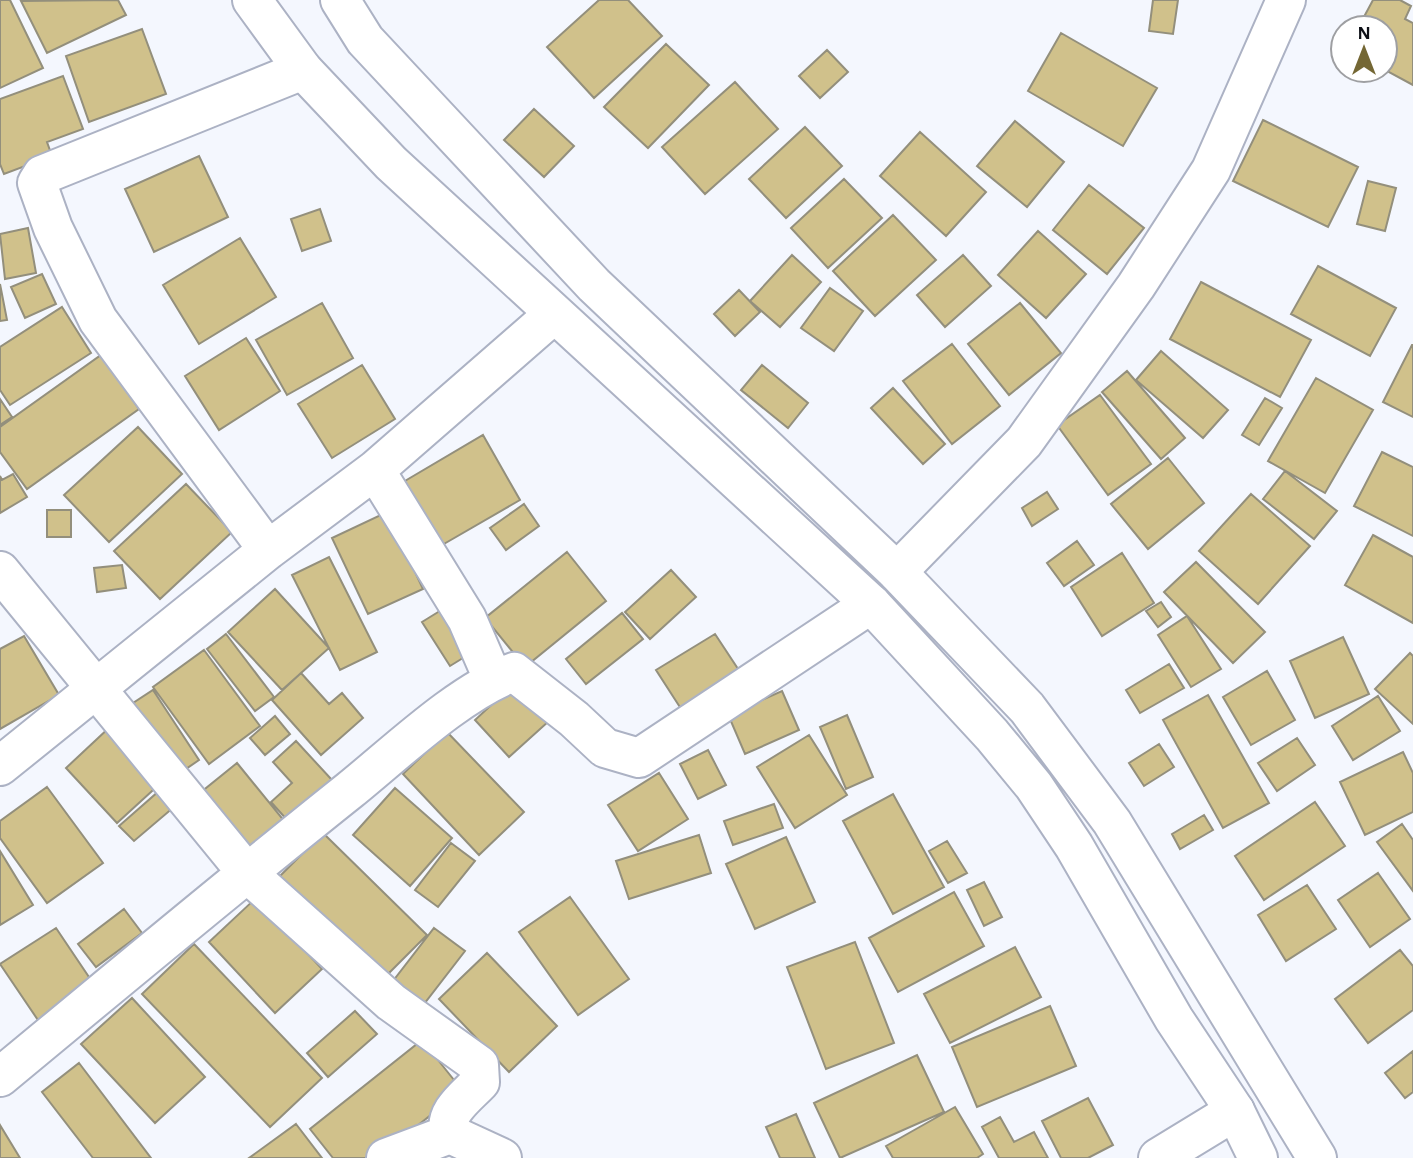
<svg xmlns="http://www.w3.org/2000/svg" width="1413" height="1158" font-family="'Alegreya Sans',sans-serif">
	<rect width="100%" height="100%" fill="#f4f7fe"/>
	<path fill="#d0c18b" stroke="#938f7c" stroke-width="2" d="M 0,0 L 10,0 L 43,68 L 0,88 Z
		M 118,0 L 126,15 L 47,53 L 21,1 Z
		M 599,0 L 628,0 L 662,36 L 594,98 L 547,47 Z
		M 1153,0 L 1178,0 L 1173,34 L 1149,31 Z
		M 1373,0 L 1400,0 L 1411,6 L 1405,19 L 1413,23 L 1413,85 L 1385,70 L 1385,28 L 1358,28 Z
		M 142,29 L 166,94 L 89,122 L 66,56 Z
		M 1061,33 L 1157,88 L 1123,146 L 1028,91 Z
		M 666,44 L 709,85 L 648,148 L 604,107 Z
		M 827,50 L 848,72 L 820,98 L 799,76 Z
		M 63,76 L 83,129 L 47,142 L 52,156 L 4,174 L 0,164 L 0,99 Z
		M 735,82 L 778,129 L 705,194 L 662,147 Z
		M 534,109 L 574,146 L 544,177 L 504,140 Z
		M 1263,120 L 1358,167 L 1328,227 L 1233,181 Z
		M 1015,121 L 1064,162 L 1027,207 L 977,166 Z
		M 805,127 L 842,166 L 786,218 L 749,179 Z
		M 920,132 L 986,192 L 946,236 L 880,176 Z
		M 199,156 L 228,217 L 154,252 L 125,189 Z
		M 844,179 L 882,218 L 828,268 L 791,228 Z
		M 1368,181 L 1396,188 L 1385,231 L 1357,224 Z
		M 1089,185 L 1144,228 L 1107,274 L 1053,230 Z
		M 320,209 L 331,241 L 302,251 L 291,219 Z
		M 893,215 L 936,260 L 875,316 L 833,271 Z
		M 28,228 L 36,273 L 5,279 L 0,234 Z
		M 1038,231 L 1086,274 L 1046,318 L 998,275 Z
		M 240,238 L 276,297 L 199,344 L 163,285 Z
		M 792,255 L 821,282 L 780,327 L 750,301 Z
		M 963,255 L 991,286 L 945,327 L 917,295 Z
		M 1318,266 L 1396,308 L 1370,356 L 1291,314 Z
		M 42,274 L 56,304 L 25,318 L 11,287 Z
		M 1201,282 L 1311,340 L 1280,397 L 1170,339 Z
		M 0,284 L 7,320 L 0,321 Z
		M 830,288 L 863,311 L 834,351 L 801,328 Z
		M 739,290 L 760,312 L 735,336 L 714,314 Z
		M 322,303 L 353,358 L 287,395 L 256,340 Z
		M 1020,303 L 1061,353 L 1009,395 L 968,344 Z
		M 62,307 L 91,353 L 10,405 L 0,390 L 0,347 Z
		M 246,338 L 280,391 L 219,430 L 185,376 Z
		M 952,344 L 1000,406 L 952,444 L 903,381 Z
		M 1412,345 L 1413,345 L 1413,417 L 1383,402 Z
		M 1161,351 L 1228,410 L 1203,438 L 1136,380 Z
		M 101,355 L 139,409 L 27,489 L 0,452 L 0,427 Z
		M 362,365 L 395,419 L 332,458 L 298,404 Z
		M 762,365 L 808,403 L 788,428 L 741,390 Z
		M 1127,371 L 1185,438 L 1161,459 L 1102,392 Z
		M 1316,378 L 1373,410 L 1325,493 L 1268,461 Z
		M 893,388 L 945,444 L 923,464 L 871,408 Z
		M 1100,395 L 1151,464 L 1108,495 L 1057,425 Z
		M 1265,398 L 1282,408 L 1259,445 L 1242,435 Z
		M 0,399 L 12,417 L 0,425 Z
		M 138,427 L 182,474 L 109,542 L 64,495 Z
		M 483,435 L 520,500 L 430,552 L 393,488 Z
		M 1382,452 L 1413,467 L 1413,536 L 1354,506 Z
		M 1168,458 L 1204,503 L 1148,549 L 1111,504 Z
		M 1285,471 L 1337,511 L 1314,539 L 1263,499 Z
		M 13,474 L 27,497 L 0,513 L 0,476 L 2,480 Z
		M 186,484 L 232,532 L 160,599 L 114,551 Z
		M 1047,492 L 1058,509 L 1032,526 L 1022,508 Z
		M 1251,494 L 1310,546 L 1258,604 L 1199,551 Z
		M 524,504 L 539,526 L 506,550 L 490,528 Z
		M 47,510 L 71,510 L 71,537 L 47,537 Z
		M 387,512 L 423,589 L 368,614 L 332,538 Z
		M 1373,535 L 1413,557 L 1413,623 L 1345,585 Z
		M 1077,541 L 1094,565 L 1064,586 L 1047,563 Z
		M 567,552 L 606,601 L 525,667 L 485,618 Z
		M 1122,553 L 1154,603 L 1102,636 L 1071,587 Z
		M 329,557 L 377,652 L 340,670 L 292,575 Z
		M 1196,562 L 1265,632 L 1233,663 L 1164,592 Z
		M 122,565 L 126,588 L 97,592 L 94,568 Z
		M 671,570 L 696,597 L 650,639 L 625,612 Z
		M 275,589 L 329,648 L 282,690 L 228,632 Z
		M 1161,602 L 1171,617 L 1158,627 L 1146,611 Z
		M 443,609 L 471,653 L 450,666 L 422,622 Z
		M 622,613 L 643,639 L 586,684 L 566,659 Z
		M 1187,616 L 1221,669 L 1191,687 L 1158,635 Z
		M 226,634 L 274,697 L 255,711 L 207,649 Z
		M 715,634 L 744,678 L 685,715 L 656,670 Z
		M 24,636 L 59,695 L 0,729 L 0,649 Z
		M 1343,637 L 1369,694 L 1315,718 L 1290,661 Z
		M 204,650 L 260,726 L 209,764 L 153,687 Z
		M 1410,653 L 1413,656 L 1413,724 L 1375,689 Z
		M 1169,664 L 1184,688 L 1140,713 L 1126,690 Z
		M 1267,671 L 1295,720 L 1251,745 L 1223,697 Z
		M 301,673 L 329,704 L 342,693 L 363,718 L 321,755 L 272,700 Z
		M 515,683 L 549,721 L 509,757 L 475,720 Z
		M 153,690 L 199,760 L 180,773 L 133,703 Z
		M 782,691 L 799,730 L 745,754 L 724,705 L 748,706 Z
		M 1208,695 L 1269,803 L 1223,828 L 1163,720 Z
		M 1378,696 L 1400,731 L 1353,760 L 1332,726 Z
		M 847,715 L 873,777 L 846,789 L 820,727 Z
		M 275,716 L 290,734 L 265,755 L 250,738 Z
		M 111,726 L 163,781 L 117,823 L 66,768 Z
		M 447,732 L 524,812 L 479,855 L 403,774 Z
		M 809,735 L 847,795 L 795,828 L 757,767 Z
		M 1297,738 L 1315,765 L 1277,791 L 1258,763 Z
		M 296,741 L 332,780 L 288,821 L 271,802 L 292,783 L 273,762 Z
		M 1159,744 L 1174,767 L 1144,786 L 1129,763 Z
		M 708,750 L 726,785 L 698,799 L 680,764 Z
		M 1403,752 L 1413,773 L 1413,812 L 1365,835 L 1340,782 Z
		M 237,763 L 290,828 L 248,861 L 195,797 Z
		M 659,773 L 688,819 L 638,851 L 608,805 Z
		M 47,787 L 103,863 L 47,903 L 0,838 L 0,821 Z
		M 395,788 L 452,838 L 410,886 L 353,835 Z
		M 159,791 L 174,807 L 134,841 L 119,826 Z
		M 893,794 L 944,887 L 893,914 L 843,821 Z
		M 1315,802 L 1345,846 L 1264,900 L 1235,856 Z
		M 774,804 L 783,828 L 733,845 L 724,821 Z
		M 1204,815 L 1213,830 L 1180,849 L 1172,834 Z
		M 1402,824 L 1413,840 L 1413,891 L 1377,842 Z
		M 323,833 L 427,935 L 379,983 L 276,880 Z
		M 699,835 L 711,873 L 629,899 L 616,861 Z
		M 786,837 L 815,902 L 755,929 L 726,864 Z
		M 947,841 L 967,873 L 948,883 L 929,851 Z
		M 451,843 L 475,861 L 438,907 L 415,890 Z
		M 0,851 L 33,905 L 0,925 Z
		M 1378,873 L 1410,919 L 1370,947 L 1338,900 Z
		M 984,882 L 1002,917 L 984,926 L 967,890 Z
		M 1307,885 L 1336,929 L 1286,961 L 1258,915 Z
		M 954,892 L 984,946 L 898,992 L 869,938 Z
		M 570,897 L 629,979 L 578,1015 L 519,932 Z
		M 256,898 L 322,969 L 275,1013 L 209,942 Z
		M 124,909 L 142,933 L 96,967 L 78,944 Z
		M 56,928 L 99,992 L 44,1029 L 0,964 Z
		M 434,928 L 465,951 L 424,1004 L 393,981 Z
		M 855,942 L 894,1043 L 826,1069 L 787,967 Z
		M 194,944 L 322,1078 L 270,1127 L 142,994 Z
		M 1015,947 L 1041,997 L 950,1043 L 924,994 Z
		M 1400,950 L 1413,966 L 1413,1010 L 1368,1043 L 1335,999 Z
		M 487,953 L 557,1026 L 509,1072 L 439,999 Z
		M 132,998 L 205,1077 L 155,1123 L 81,1044 Z
		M 1050,1006 L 1076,1066 L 977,1107 L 952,1047 Z
		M 355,1011 L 377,1034 L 328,1077 L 307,1053 Z
		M 422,1040 L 462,1090 L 377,1158 L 333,1158 L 310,1129 Z
		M 1413,1051 L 1413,1092 L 1405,1098 L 1385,1073 Z
		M 917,1055 L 944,1112 L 840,1158 L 814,1103 Z
		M 79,1063 L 151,1158 L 93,1158 L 42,1092 Z
		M 1088,1098 L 1113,1145 L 1088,1158 L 1061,1158 L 1042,1121 Z
		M 955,1107 L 983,1154 L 977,1158 L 893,1158 L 886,1146 Z
		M 796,1114 L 815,1158 L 780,1158 L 766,1127 Z
		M 1000,1117 L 1014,1142 L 1034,1132 L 1048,1158 L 999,1158 L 982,1127 Z
		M 296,1124 L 322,1158 L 249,1158 Z
		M 0,1125 L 20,1158 L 0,1158 Z"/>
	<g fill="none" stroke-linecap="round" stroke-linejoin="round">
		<defs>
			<path id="minor" d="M 375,470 L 467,619 L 493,679
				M 268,550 L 98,320 L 53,228 L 37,183 L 42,175 L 303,70
				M 0,571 L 247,873 L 391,1002 L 479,1065 L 480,1082 C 467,1096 442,1113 450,1134
				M 897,572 L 1024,442 L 1136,286 L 1211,170 L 1286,0
				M 0,766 L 268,550 L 375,470 L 554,314
				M 0,1077 C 116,981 232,884 350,790 C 396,753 459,692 514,672 L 574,719 L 605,748 L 639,758 L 871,604
				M 386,1158 L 450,1134 L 502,1158
				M 1158,1158 L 1235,1111"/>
			<path id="major" d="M 252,0 L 303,70 L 391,163 L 871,604 L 992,735 L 1034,786 L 1074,846 L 1174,1019 L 1235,1111 L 1258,1158
				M 340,0 L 365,40 L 594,285 L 897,572 L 1027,708 L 1112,822 L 1317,1158"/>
		</defs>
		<use href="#minor" stroke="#acb2c4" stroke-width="42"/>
		<use href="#major" stroke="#acb2c4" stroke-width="42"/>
		<use href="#minor" stroke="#fff" stroke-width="38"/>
		<use href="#major" stroke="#fff" stroke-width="38"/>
	</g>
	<g transform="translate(1364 49)"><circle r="33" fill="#ffffff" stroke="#9e9fa2" stroke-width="2"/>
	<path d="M0-5L12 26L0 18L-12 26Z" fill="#746734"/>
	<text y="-10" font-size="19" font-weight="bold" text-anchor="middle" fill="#0d0f16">N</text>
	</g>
</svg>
